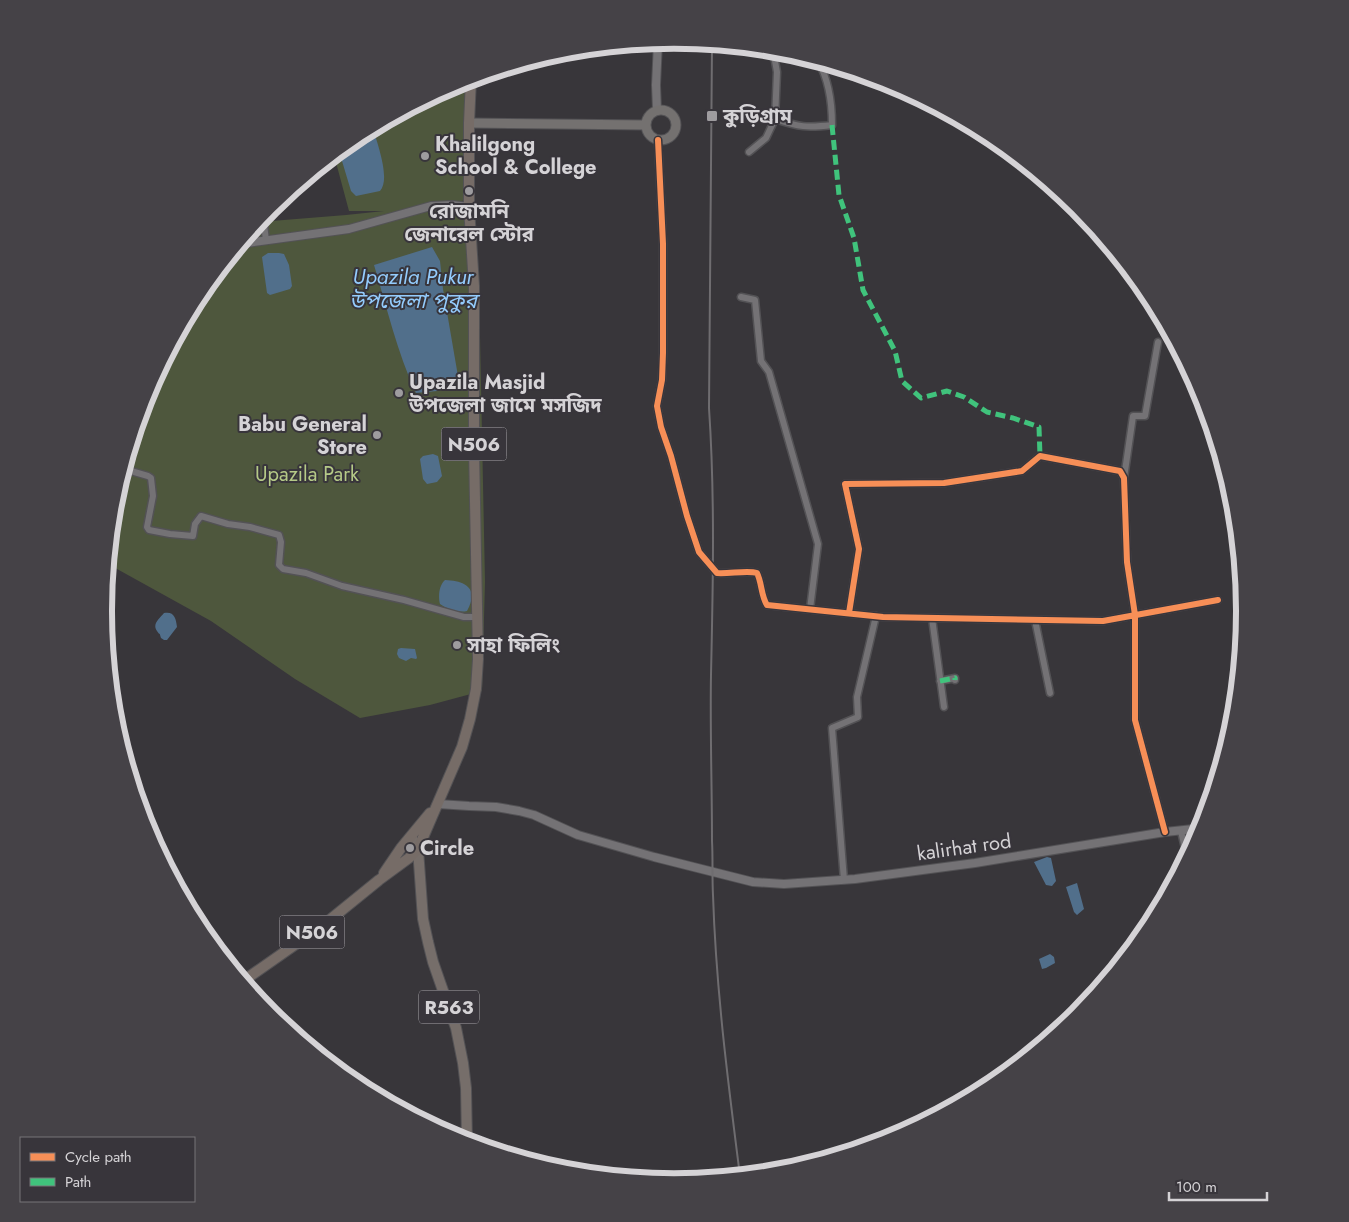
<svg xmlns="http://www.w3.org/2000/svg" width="1349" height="1222" font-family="Jost,'Noto Sans Bengali',sans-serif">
	<rect width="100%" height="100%" fill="#38363a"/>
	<path fill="#4e573d" d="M 469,90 L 475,185 L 473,199 L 414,209 L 475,214 L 479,286 L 485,582 L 482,691 L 430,705 L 360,718 L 295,679 L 211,621 L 108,564 L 115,499 L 147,392 L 200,294 L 259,222 L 346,215 L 384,211 L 349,211 L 334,155 L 358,136 L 442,91 Z"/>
	<path fill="#516f8b" d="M 373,128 C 377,143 391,179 380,191 L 356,196 L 351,191 L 339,151 L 358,136 Z
		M 432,247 L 440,261 L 443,289 L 459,382 L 437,391 L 416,393 C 397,352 387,308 374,265 Z
		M 268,253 L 279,253 L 284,254 L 289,265 L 292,286 L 290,289 L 270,295 L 267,293 L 262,257 Z
		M 433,454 L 438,456 L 442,476 L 437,482 L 427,484 L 423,479 L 420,459 L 423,456 Z
		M 445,580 C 467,581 479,589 467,611 C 459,613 447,609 440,604 C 438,597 439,585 445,580 Z
		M 164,613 C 174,611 176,618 177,627 L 167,640 L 164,640 L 161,638 C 159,631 161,637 157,631 C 152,624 159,619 164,613 Z
		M 401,648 L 415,649 L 417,658 L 416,659 L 411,658 L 406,661 L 399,658 L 397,654 L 398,649 Z
		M 1047,857 L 1051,858 L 1056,881 L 1052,886 L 1046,885 L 1034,862 Z
		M 1077,883 L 1084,909 L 1077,915 L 1074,912 L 1066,887 Z
		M 1050,954 L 1054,957 L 1055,963 L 1046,968 L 1042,969 L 1039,959 Z"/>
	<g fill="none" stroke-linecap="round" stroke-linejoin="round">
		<defs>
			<path id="minor" d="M 775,119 C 799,127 807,128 832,125 C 832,103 829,80 818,61
				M 658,140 L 663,244 L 663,353 L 662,380 L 657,406 L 661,427 L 671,456 L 687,516 L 699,552 L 717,573 C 729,574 748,570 757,573 C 762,583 761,596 767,605 L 883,617 L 1103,621 L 1218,600
				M 749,152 L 766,138 L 775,119 L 777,72 L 773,50
				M 263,217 L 266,240
				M 741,297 L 755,300 L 761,361 L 769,372 L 818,544 L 810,609
				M 124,469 L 148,476 L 151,478 L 153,496 L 147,527 L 149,530 L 170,534 L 193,536 L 195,524 L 201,516 L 228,524 L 250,527 L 279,535 L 281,542 L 279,565 L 283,569 L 306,573 L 342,586 L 404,600 L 464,617 L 478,617
				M 1124,478 L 1133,416 L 1145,416 L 1158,342
				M 849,613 L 859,549 L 845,484 L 944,483 L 1022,471 L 1040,456 L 1120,471 L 1124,478 L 1127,562 L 1135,615 L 1135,720 L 1165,832
				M 932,618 L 944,707
				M 1035,620 L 1050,693
				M 940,681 L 955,678 L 955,680
				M 1181,831 L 1187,857
				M 844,880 L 832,728 L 858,717 L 857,697 L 876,616"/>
			<path id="tertiary" d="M 657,110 L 656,85 L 658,42
				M 240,244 L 349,229 L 431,206 L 452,205 L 469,207
				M 438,804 L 469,806 L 496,807 L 519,811 L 534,815 L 578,835 L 654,857 L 753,882 L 784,884 L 855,879 L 975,863 L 1165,832 L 1203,828"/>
			<path id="secondary" d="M646 125a15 15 0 1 1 30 0a15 15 0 1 1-30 0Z
				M 469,123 L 646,125"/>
			<path id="primary" d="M 411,837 L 418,849 L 423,919 L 428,942 L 433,962 L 456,1028 L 463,1063 L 466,1088 L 467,1142"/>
			<path id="trunk" d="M 384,873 L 401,848 L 430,813
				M 243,981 L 326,923 L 379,880 L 409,858 L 418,849 L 462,747 L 470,719 L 476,689 L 478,659 L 474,449 L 474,286 L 469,207 L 469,123 L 471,79"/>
		</defs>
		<use href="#minor" stroke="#535255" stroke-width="9"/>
		<use href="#tertiary" stroke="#535255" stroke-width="10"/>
		<use href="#secondary" stroke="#535255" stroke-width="11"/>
		<use href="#primary" stroke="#535255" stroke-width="12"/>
		<use href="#trunk" stroke="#535255" stroke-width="12"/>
		<use href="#minor" stroke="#747275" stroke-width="6"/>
		<use href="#tertiary" stroke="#747275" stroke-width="8"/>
		<use href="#secondary" stroke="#747170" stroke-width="9"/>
		<use href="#primary" stroke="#766e6a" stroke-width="10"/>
		<use href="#trunk" stroke="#766c67" stroke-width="10"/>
		<path stroke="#6f6d70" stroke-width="2" d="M 712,44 L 709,408 C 715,497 713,586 711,675 C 710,730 712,786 712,841 C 713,859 712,877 713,895 C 716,989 728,1082 740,1176"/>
		<path stroke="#40c37c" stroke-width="5" stroke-dasharray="10 5" stroke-linecap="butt" d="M 832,125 L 839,195 L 854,238 L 863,290 L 895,351 L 902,381 L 921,398 L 947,391 L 964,397 L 987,412 L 1013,418 L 1039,427 L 1040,456
			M 940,681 L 955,678 L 955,680"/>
		<defs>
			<path id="cycleway" d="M 658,140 L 663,244 L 663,353 L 662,380 L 657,406 L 661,427 L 671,456 L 687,516 L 699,552 L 717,573 C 729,574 748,570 757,573 C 762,583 761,596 767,605 L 883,617 L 1103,621 L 1218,600
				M 849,613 L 859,549 L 845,484 L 944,483 L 1022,471 L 1040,456 L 1120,471 L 1124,478 L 1127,562 L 1135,615 L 1135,720 L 1165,832"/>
		</defs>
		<use href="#cycleway" stroke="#38353b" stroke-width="9"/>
		<use href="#cycleway" stroke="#f78f57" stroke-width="6"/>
	</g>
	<g fill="#9e9c9f" stroke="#38353b" stroke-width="2">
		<rect x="706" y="110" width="12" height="12" rx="2.5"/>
		<circle cx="425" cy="156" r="5"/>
		<circle cx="469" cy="191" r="5"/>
		<circle cx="399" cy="393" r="5"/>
		<circle cx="377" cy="435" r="5"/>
		<circle cx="457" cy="645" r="5"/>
		<circle cx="410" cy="848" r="5"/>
	</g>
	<g text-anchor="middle" stroke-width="4" stroke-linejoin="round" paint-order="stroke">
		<g fill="#38353b" stroke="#a6a4a8" stroke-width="1">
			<rect x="441.5" y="427.5" width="65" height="33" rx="4"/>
			<rect x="279.5" y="915.5" width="65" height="33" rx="4"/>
			<rect x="419" y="990.5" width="60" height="33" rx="4"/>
		</g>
		<g font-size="19" font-weight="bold" fill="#d5d3d6">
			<text x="474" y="451">N506</text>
			<text x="312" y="939">N506</text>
			<text x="449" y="1014">R563</text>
		</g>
		<g font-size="20" font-weight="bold" fill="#d5d3d6" stroke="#38353b" text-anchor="start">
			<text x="723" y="123">কুড়িগ্রাম</text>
			<text x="435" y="151">Khalilgong<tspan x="435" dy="23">School &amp; College</tspan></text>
			<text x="469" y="218" text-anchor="middle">রোজামনি<tspan x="469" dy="23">জেনারেল স্টোর</tspan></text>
			<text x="409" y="389">Upazila Masjid<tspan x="409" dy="23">উপজেলা জামে মসজিদ</tspan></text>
			<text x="367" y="431" text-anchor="end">Babu General<tspan x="367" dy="23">Store</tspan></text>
			<text x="467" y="652">সাহা ফিলিং</text>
			<text x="420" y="855">Circle</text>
		</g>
		<g font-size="20" fill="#b5c987" stroke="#38353b">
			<text x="307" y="481">Upazila Park</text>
		</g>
		<g font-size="20" fill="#d5d3d6" stroke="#38353b">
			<text transform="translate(964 847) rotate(-8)" y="7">kalirhat rod</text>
		</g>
		<g font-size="21" font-style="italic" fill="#94ccfd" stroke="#38353b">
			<text x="413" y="284">Upazila Pukur<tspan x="413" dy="24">উপজেলা পুকুর</tspan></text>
		</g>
	</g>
	<path d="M0 0H1349V1222H0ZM112 611a562 562 0 1 1 1124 0a562 562 0 1 1-1124 0Z" fill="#454247" fill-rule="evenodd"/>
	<path fill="none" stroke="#d5d3d6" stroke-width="6" d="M112 611a562 562 0 1 1 1124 0a562 562 0 1 1-1124 0Z"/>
	<rect x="20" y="1137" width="175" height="65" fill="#38353b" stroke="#777479"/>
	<rect x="30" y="1153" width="25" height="8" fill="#f78f57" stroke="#777479"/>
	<text x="65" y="1162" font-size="15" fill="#d5d3d6">Cycle path</text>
	<rect x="30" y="1178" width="25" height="8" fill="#40c37c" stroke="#777479"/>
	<text x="65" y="1187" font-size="15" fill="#d5d3d6">Path</text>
	<path d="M1169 1192v8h98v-8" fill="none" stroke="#d5d3d6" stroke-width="2.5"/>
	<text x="1176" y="1192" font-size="15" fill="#d5d3d6" stroke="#38353b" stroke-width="4" paint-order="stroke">100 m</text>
</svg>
